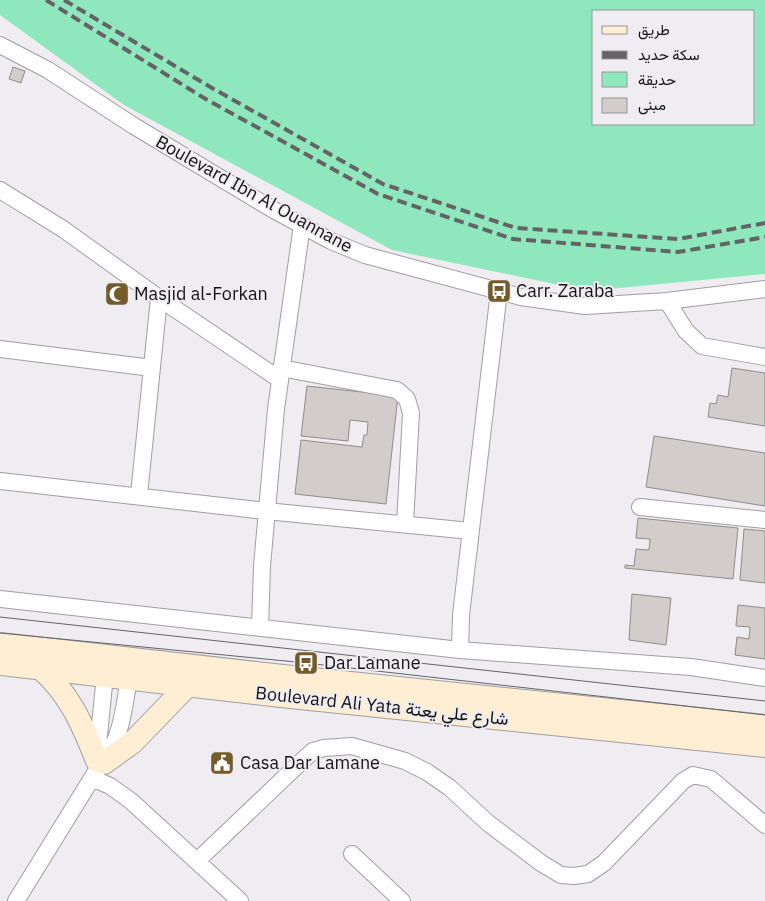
<svg xmlns="http://www.w3.org/2000/svg" width="765" height="901" font-family="'IBM Plex Sans',Vazirmatn,sans-serif">
	<rect width="100%" height="100%" fill="#efedf1"/>
	<path fill="#8fe8bd" fill-rule="evenodd" d="M 0,0 L 765,0 L 765,274 L 588,291 L 392,250 L 124,105 L 0,15 ZM 594,11 L 754,11 L 754,124 L 594,124 Z"/>
	<path fill="#d2cccb" stroke="#918b89" d="M 13,67 L 25,71 L 21,83 L 9,79 Z
		M 732,368 L 765,373 L 765,426 L 708,417 L 710,403 L 716,404 L 718,395 L 728,397 Z
		M 307,386 L 398,396 L 386,504 L 295,494 L 301,440 L 362,447 L 364,435 L 367,435 L 368,422 L 350,420 L 348,441 L 301,436 Z
		M 654,436 L 765,453 L 765,506 L 646,487 Z
		M 638,518 L 738,528 L 733,579 L 625,568 L 625,565 L 634,566 L 636,549 L 649,550 L 650,539 L 636,538 Z
		M 744,529 L 765,531 L 765,583 L 740,580 Z
		M 632,594 L 671,598 L 666,645 L 629,640 Z
		M 738,605 L 765,608 L 765,659 L 735,655 L 737,637 L 749,639 L 750,627 L 736,626 Z"/>
	<g fill="none" stroke-linecap="round" stroke-linejoin="round">
		<defs>
			<path id="minor" d="M 0,45 L 48,70 L 134,126 L 272,209 L 331,241 L 365,255 L 521,297 L 585,306 L 667,301 L 765,289
				M 0,190 L 63,229 L 159,298 L 279,379
				M 667,301 L 686,331 L 702,346 L 765,357
				M 0,349 L 152,368
				M 281,368 L 397,390 L 407,399 L 411,413 L 405,524
				M 0,481 L 266,511 L 471,531
				M 139,495 L 159,298
				M 640,507 L 765,520
				M 0,599 L 460,650 L 691,667 L 765,678
				M 260,627 L 262,566 L 276,409 L 302,225
				M 460,650 L 461,615 L 499,291
				M 97,755 L 106,665
				M 92,778 L 110,786 L 131,801 L 240,901
				M 352,854 L 402,901
				M 197,861 L 303,760 L 313,751 L 324,748 L 352,746 L 405,761 L 427,772 L 450,788 L 488,823 L 541,863 L 561,875 L 574,876 L 588,874 L 604,863 L 683,781 L 693,775 L 711,779 L 765,825
				M 16,901 L 97,770 C 122,744 125,703 130,669"/>
			<path id="secondary" d="M 0,644 L 283,676 L 765,726
				M 0,664 L 281,696 L 765,746
				M 40,668 C 69,693 83,725 97,761
				M 104,763 L 133,742 L 188,685"/>
		</defs>
		<use href="#minor" stroke="#a19ea3" stroke-width="18"/>
		<use href="#secondary" stroke="#a19ea3" stroke-width="24"/>
		<use href="#minor" stroke="#fff" stroke-width="16"/>
		<use href="#secondary" stroke="#feefd4" stroke-width="22"/>
		<path stroke="#656365" stroke-width="1" d="M 0,617 L 765,701
			M 0,633 L 306,663 L 765,715"/>
		<path stroke="#656365" stroke-width="4" stroke-dasharray="10 5" stroke-linecap="butt" d="M 46,0 L 204,98 L 378,194 L 513,239 L 678,252 L 765,237
			M 64,0 L 212,88 L 383,184 L 516,228 L 678,239 L 765,223"/>
	</g>
	<defs>
		<symbol id="bus-square" viewBox="-11 -11 22 22"><rect x="-9" y="-9" width="18" height="18" rx="4" fill="#735b2b" stroke="#efedf1"/><path d="M-5-6H5V4H4V6H2V4H-2V6H-4V4H-5ZM-3.5-4V0h7V-4ZM-3.5 1.2v1.5H-2V1.2ZM2 1.2v1.5H3.5V1.2Z" fill="#fff"/></symbol>
		<symbol id="mosque-square" viewBox="-11 -11 22 22"><rect x="-9" y="-9" width="18" height="18" rx="4" fill="#735b2b" stroke="#efedf1"/><path d="M3.5-4.9A6 6 0 1 0 3.5 4.9A5 5 0 1 1 3.5-4.9Z" fill="#fff"/></symbol>
		<symbol id="civic-square" viewBox="-11 -11 22 22"><rect x="-9" y="-9" width="18" height="18" rx="4" fill="#735b2b" stroke="#efedf1"/><path d="M-.6-6.5H3V-4.5H.6V-3L4-1V1h2V6H-6V1h2V-1L-.6-3ZM-1.2 2.5V6h2.4V2.5Z" fill="#fff"/></symbol>
	</defs>
	<g fill-rule="evenodd">
		<use href="#bus-square" x="485" y="277" width="28" height="28"/>
		<use href="#mosque-square" x="103" y="280" width="28" height="28"/>
		<use href="#bus-square" x="292" y="649" width="28" height="28"/>
		<use href="#civic-square" x="208" y="749" width="28" height="28"/>
	</g>
	<g text-anchor="middle" stroke-width="4" stroke-linejoin="round" paint-order="stroke">
		<g font-size="18" fill="#151415" stroke="#efedf1">
			<text transform="translate(254 194) rotate(29)" y="6">Boulevard Ibn Al Ouannane</text>
			<text transform="translate(382 706) rotate(6)" y="6">Boulevard Ali Yata شارع علي يعتة</text>
		</g>
		<g font-size="18" fill="#151415" stroke="#efedf1" text-anchor="start">
			<text x="516" y="297">Carr. Zaraba</text>
			<text x="134" y="300">Masjid al-Forkan</text>
			<text x="324" y="669">Dar Lamane</text>
			<text x="240" y="769">Casa Dar Lamane</text>
		</g>
	</g>
	<rect x="592" y="10" width="162" height="115" fill="#efedf1" stroke="#989699"/>
	<rect x="602" y="26" width="25" height="8" fill="#feefd4" stroke="#989699"/>
	<text x="638" y="35" font-size="15" fill="#151415">طريق</text>
	<rect x="602" y="51" width="25" height="8" fill="#656365" stroke="#989699"/>
	<text x="638" y="60" font-size="15" fill="#151415">سكة حديد</text>
	<rect x="602" y="72" width="25" height="15" fill="#8fe8bd" stroke="#989699"/>
	<text x="638" y="85" font-size="15" fill="#151415">حديقة</text>
	<rect x="602" y="98" width="25" height="15" fill="#d2cccb" stroke="#989699"/>
	<text x="638" y="110" font-size="15" fill="#151415">مبنى</text>
</svg>
